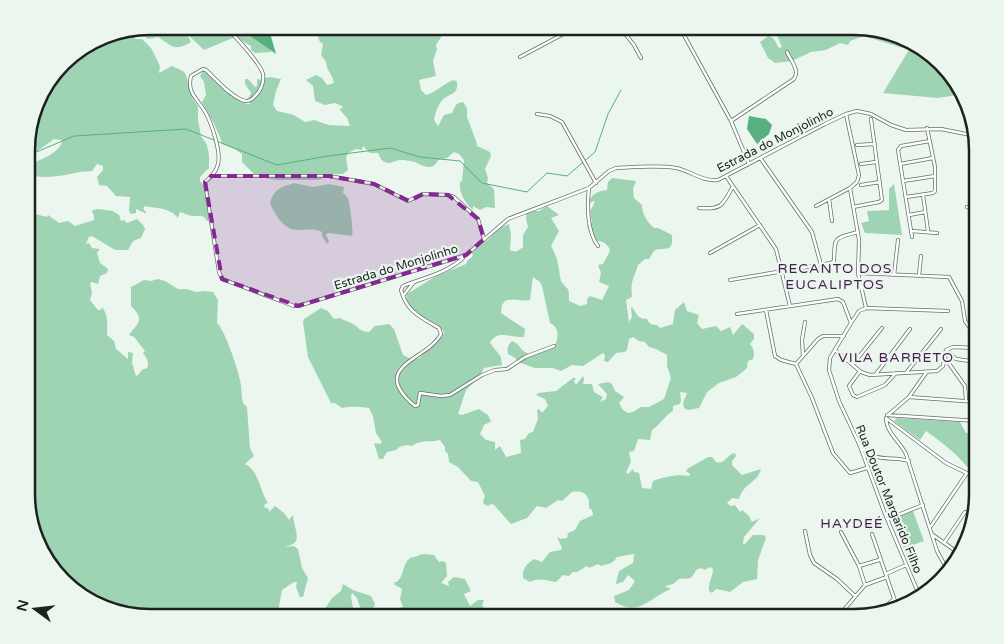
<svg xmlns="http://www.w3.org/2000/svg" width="1004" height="644" font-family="'Varela Round',sans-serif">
	<rect width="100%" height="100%" fill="#ebf6ef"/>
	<path fill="#9ed4b3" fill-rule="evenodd" d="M 150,26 L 244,26 L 272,52 L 255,53 L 251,50 L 251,46 L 235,37 L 204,50 L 187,34 L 191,42 C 174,52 172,46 158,37 L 148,39 L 136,29 Z
		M 324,26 L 443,26 L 443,34 L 436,45 L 437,49 L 433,61 L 436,76 L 419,80 L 421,90 L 426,95 C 438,92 443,83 454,80 L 457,82 C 458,92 454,93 446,97 C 439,101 435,113 434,120 L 438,126 L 444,115 L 452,113 C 455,107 455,103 463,102 L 467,108 L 467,117 L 476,141 L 477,146 L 490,152 L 491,156 L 485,169 L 488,178 L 487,183 L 494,189 L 495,208 L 486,207 L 480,210 L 473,206 L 473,210 C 464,202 459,193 460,182 L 462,181 L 464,160 L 459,154 L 454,152 L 447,158 L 438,160 C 433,172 423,166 415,162 C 413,161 403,160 400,160 C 395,160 391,165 385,162 C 381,161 380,157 378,153 L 370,153 L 363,146 L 362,150 L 356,149 L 348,153 L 346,158 L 348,170 L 343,174 L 332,174 L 319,180 L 276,180 L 256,176 L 242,162 L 242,154 L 235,149 L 222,144 C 219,131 209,115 202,102 L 206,95 L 204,82 L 200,76 L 205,68 C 220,79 230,97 247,104 L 250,104 L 248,99 L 251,93 L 245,84 L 245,79 L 248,79 L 255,87 L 257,86 L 257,79 L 264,80 L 265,78 L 270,77 L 281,79 L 276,91 L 273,105 L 277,111 L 294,115 L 305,122 L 314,120 L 329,125 L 350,126 L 347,118 L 340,110 L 341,108 L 343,108 L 342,106 L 335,103 L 325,105 L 315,101 L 313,86 L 306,80 L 316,75 L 322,78 L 327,85 L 334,83 C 333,75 326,70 326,62 L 321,55 L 323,44 L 320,42 L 318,37 L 324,30 Z
		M 802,26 L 854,26 L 923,47 L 961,88 L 963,94 L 938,98 L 883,93 L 909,50 L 864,36 L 850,41 L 848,45 L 840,43 L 826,50 L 811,52 L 792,61 L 775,63 L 768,58 L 760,42 L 768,36 C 775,37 775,42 779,48 L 782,47 L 776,33 L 777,29 L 779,29 L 782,33 L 792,32 Z
		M 129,30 L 134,34 L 135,39 L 142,39 L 151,48 L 160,66 L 159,73 L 172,66 L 183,71 L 186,75 L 192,98 L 198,106 L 198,120 L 201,136 L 207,145 L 209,155 L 209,168 L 200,177 L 200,181 L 207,190 L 210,221 L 207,221 C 203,214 200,216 193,216 C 189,216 184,213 180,212 L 178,218 C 169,207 158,209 145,206 L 143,208 L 147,214 L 136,209 L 136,213 L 131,214 L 129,211 L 130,197 L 116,196 L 107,186 L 99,185 L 97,177 L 103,170 L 103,166 L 97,164 L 92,171 C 87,172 84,171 80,172 C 59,176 49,179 27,175 L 27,164 C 38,162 62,152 62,140 L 54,139 L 36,152 L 27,154 L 27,134 L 39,95 L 68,57 L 103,36 Z
		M 612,178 L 636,181 L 633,189 L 634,198 L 642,205 C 642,214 648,223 654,228 L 658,228 L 672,235 C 674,256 661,245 654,251 C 653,252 650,258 649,259 L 645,259 L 638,265 C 634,279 630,280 632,297 L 626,300 L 629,322 L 632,317 L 631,308 L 632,307 C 637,314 637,319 647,319 C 649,324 652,325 657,325 L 660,328 L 673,324 L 675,310 L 684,302 L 687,311 L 699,315 L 697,323 L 702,329 L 716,326 L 721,331 L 730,327 L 733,335 L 742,324 L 754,334 L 754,339 L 750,344 C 754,349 755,353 753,359 L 748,361 L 747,368 L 736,377 L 719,383 L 707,392 L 699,408 L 688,410 L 684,408 L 683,403 L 687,393 L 680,392 L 681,400 L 680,404 L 673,406 L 673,411 C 664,416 661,424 652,430 L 650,440 L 638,439 L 634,451 L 629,452 L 631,462 L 626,472 L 628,474 L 633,469 L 634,472 L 639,473 L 642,488 L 651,489 L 653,481 C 664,477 677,474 689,476 L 690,474 L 686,471 L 687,469 L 708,457 L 712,457 L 716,462 C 725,465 727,454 735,453 L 736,456 L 732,461 L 732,465 L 742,475 L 761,469 C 757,484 745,481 739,499 L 732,498 L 727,503 L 731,506 L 735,505 L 740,512 L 742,510 L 749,516 L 752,522 L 760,518 L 744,537 L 743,544 L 745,544 L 753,535 L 764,535 L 766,538 L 758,560 L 757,579 L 743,582 L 730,592 L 716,589 L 712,593 L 709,591 C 708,583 713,576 713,569 L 710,567 L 705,570 L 701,568 L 696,570 C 691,581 689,578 679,579 L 673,584 L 665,586 L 671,589 C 650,597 640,617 615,602 L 614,596 L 629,590 L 635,581 L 628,575 L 623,582 L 616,584 L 616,583 L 619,571 L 633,563 L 634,554 L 617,557 C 613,564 608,564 601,566 L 598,564 L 589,568 L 587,566 L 577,572 L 573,572 L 569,576 L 563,575 L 556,582 C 547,581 539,577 530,582 L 523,578 C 522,568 527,564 534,559 L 542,562 L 550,552 L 561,550 L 562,548 L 557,537 L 561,539 L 567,538 L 568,533 L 575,530 L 580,521 L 593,515 L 592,510 L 589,508 C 590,496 585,490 572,492 L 562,501 L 558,500 L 546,508 L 537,506 L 527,518 L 511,524 L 494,505 L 491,504 L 488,506 L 484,504 L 483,501 L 485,496 L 478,482 L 471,481 L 458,467 L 449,462 L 448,454 L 445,451 L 445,447 L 440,440 C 429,443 421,439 412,446 L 407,445 L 399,447 L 396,450 L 387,452 L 383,459 L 379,459 L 374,443 L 380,444 L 382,442 L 376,433 L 373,416 L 369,408 C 360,407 351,406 342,408 L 335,403 L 331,403 L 308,357 L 303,322 L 304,319 L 321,308 L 328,311 L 334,319 L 340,318 C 344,321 349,321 353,324 C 360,328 358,331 369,332 L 375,326 L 389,324 L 394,329 L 403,355 L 411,359 L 420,358 C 426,347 441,344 444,332 C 440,325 428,323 421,318 C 415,313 410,307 406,300 L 407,294 L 436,276 L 466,264 L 467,261 L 473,256 L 472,253 C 477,247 483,244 489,239 C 496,232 499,227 509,224 L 511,234 L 510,250 C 516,253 518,251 523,247 L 523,235 L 528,227 L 526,219 L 526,211 L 539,211 L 547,206 L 559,215 L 551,218 L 559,231 L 551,246 C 559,260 558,267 561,281 C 569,293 569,284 569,301 L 580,306 L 587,304 L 587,299 L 590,296 L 602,300 L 609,286 L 599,282 L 601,273 L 598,265 L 603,264 L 609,253 L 610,249 C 606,243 603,241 596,241 C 593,235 589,232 587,226 L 592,222 L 590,211 L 595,202 L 593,201 L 588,205 C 590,195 597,191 607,190 L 608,182 ZM 533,277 L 540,282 L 542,286 L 550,323 C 559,327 559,337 555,345 L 557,347 C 554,347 552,346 549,347 C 541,349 539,358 527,353 C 521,351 520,344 512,341 C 508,345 507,348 508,354 L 515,358 L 518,362 L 535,368 L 553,368 L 561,371 L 572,365 L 583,366 L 603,353 L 605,355 L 604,361 L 608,362 L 616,353 L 625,352 L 627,350 L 629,339 L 633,337 L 639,341 L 645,342 L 649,347 L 656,349 L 667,355 L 667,366 L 671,378 L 664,399 L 649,407 L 641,407 L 633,412 L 628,413 L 623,410 L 619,403 L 624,397 L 615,391 L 612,384 L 608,382 L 598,384 L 607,394 L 606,399 L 600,402 L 603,397 L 594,392 L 592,384 L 583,384 L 584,379 L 583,376 L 576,385 L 574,381 L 576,378 L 573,378 L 556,391 L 538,393 L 536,395 L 545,399 L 548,406 L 542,413 L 539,409 L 537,410 L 538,419 L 533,432 L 529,433 L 525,439 L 520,440 L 521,453 L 506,457 L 500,446 L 495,450 L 495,442 L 486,440 L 480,434 L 484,425 L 494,420 L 491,421 L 488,415 L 479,409 L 462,415 L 458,414 L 466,390 L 480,376 L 484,368 L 502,365 L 501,357 L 490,343 C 497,329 512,338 524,337 L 525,329 L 501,313 L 502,305 L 505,301 C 514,297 521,302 530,300 Z
		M 294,183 L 313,187 L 329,184 L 344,187 L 343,193 C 345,195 347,196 348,199 C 350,205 354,232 352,236 L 328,233 L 326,235 L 329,241 L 327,244 L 322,236 L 322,232 C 314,228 306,230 298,230 C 285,231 274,214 270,203 C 274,189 281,187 294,183 Z
		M 894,184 L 902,235 L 865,233 L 861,223 L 869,221 L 867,211 L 889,210 L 889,189 Z
		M 98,209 L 113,211 L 119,215 L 121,221 L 124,220 L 127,223 L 137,219 L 143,225 L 145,229 L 141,238 L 133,241 L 128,250 L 115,250 L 92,236 L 89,237 L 86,244 L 89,243 L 92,248 L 100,249 L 97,253 L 100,263 L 108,269 L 107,273 L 100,276 L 98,284 L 92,282 L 90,283 L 92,293 L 90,300 L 98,310 L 101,310 L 102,307 C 109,316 107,325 107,335 L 114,341 L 116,349 L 128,359 L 128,352 L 133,353 L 132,363 L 136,376 L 138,375 L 142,370 L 147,368 C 150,363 146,357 143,353 L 145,351 L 134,337 L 129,335 C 139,321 145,321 131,306 L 131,287 L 144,280 L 151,281 L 158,279 L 165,281 L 178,289 L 187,289 L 196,292 L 205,291 L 213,292 L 218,300 L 217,323 C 224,328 238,369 240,380 C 242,388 241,396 243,403 L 247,407 L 250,448 L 254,456 L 245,464 C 259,470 260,492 268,503 L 265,504 L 264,507 L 269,509 L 269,512 L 275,506 L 284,513 L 289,520 L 293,515 C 293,523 299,535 296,541 C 295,544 288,546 285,547 L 294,546 L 298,549 L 302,568 L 308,578 L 303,597 L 300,597 L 296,587 L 297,582 L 294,582 L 282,590 L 279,606 L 280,618 L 150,618 L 81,597 L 47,563 L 27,510 L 27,212 L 47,217 L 48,215 L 59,223 L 68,221 L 75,226 L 94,220 L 94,215 L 92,212 L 93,210 Z
		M 897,418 L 960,422 L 966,433 L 974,433 L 977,425 L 977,467 L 972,473 C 959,455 944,444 926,431 L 920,440 L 894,421 Z
		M 913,511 L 924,541 L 904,548 L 893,518 Z
		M 422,554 L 434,555 L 439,562 L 443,561 L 446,563 L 447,576 L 441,583 L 449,586 L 448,582 L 454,577 L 465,579 L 471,591 L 464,594 L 470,606 L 478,600 L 484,600 L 482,605 L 486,611 L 481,618 L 396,618 L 390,615 L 393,610 L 403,607 L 400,599 L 402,589 L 395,585 L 394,582 L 397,582 C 405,574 402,564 410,558 C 413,557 419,556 422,554 Z
		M 343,584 L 353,590 L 371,596 L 375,604 L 373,610 L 367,613 L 361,610 L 357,598 L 352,593 L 351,597 L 355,618 L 319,618 L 332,598 L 341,591 Z"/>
	<path fill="#58b07e" d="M 236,26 L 268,26 L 276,54 Z
		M 749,116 L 766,119 L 772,125 L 769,134 L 757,144 L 747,129 Z"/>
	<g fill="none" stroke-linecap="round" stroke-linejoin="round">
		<path stroke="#58b07e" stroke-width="1" d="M 27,156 L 74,136 L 186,129 L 277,165 L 328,156 L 390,148 L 420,157 L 460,161 L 482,183 L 527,192 L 547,173 L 567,176 L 595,152 L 608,114 L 621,90"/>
		<defs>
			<path id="minor" d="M 619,26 L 634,45 L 641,58
				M 679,26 L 731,121 L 749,164
				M 227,29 C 236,37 260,63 263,74 C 264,82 261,91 255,96 C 252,100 247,102 242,100 C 228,94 217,80 206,70 L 203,69 L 191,76 C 187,93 196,97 204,110 C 211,121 223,155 217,167 C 215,173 210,178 205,182 L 219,272 L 222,279 L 294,306 L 298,306 L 466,255 L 508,219 L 589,188 L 609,171 L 616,168 C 636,167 657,165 676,168 C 691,171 703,182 718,180 L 825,124 L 846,114 L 857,111 L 871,114 L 891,125 L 906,130 L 941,129 L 976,136
				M 520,57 L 569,31 L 572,26
				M 537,114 L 550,116 L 562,122 L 596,183
				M 846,114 L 859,175 L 857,182 L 850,188 L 859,240 L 858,273 L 866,308 L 948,311
				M 731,121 L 794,79 C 800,70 791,61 787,52
				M 857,145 L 875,144
				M 761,159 L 812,232 L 821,265
				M 861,164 L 876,162
				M 900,164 L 933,158
				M 211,176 L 329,176 L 374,184 L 408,201 L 423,194 L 448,195 L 454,197 L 478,219 L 484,239
				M 726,176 L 776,249 L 790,306
				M 903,181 L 935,176
				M 861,185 L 880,182
				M 589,188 C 587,205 587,232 598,246
				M 923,195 L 928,231
				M 906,197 L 933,193 L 935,191 L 935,167 L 927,128
				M 829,199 L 832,221
				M 816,206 L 850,188
				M 853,207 L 879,202 L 882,200 L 871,119
				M 967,207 L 977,210
				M 699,208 C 722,210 723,205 733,186
				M 909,215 L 925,212
				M 912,231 L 937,233
				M 912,237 L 898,150 L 901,146 L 930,141
				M 710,253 L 760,225
				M 858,273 L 949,277 L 962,301 L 965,321 L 970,328 L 977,335
				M 894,275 L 898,240
				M 919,275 L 921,256
				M 730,280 L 831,263 L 834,261 C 835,236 833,239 858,232
				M 414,282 L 403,296 C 409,313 425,320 439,328 L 441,334 C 428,360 367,366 415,406 L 418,405 L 420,393 L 441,396 L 450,395 L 482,375 L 495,370 L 507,369 L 525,357 L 554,346
				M 403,296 L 401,290 L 403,286 C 423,278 447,273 463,258
				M 866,308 L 859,311 L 851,323 L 830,358 L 829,370 L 839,401 L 860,446 L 885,514 L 920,597
				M 766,310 L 775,356 L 781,360 L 796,364
				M 737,314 L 838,299 L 843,302 L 851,323
				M 835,350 L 861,372 L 870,375 L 937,371 L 943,366 L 946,350 L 956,359 L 977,362
				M 946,350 L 953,347 L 977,348
				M 803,356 L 802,340 L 805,322
				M 945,358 L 965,386 L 966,400
				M 796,364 L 812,398 L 833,453 L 850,473 L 867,468
				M 796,364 L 818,339 L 823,336 L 844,336
				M 853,364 L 882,328
				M 860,371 L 849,386 L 853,395 L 857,397 L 885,385 L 896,373
				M 906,373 L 941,329
				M 876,374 L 910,329
				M 909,397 L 977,402
				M 887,415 L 977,421
				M 888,415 L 909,397 L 926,373
				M 886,418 C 886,432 900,442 906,454 L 937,551 L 948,571
				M 886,418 L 946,463 L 977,478
				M 861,447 C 879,464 888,455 909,461
				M 888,519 L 923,505
				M 931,526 L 967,473
				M 805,531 L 810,555 L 814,563 L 837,579 L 855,596
				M 841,532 L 859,566 L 865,585
				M 872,534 L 897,607
				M 933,535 L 960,554
				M 944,543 L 965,512
				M 859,566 L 879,560
				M 886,574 L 906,565
				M 632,613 L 636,618
				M 878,613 L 894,599
				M 837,618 L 865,585 L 887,577"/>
		</defs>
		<use href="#minor" stroke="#656f69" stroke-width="4"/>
		<use href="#minor" stroke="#fff" stroke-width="2.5"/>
	</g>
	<path fill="#852893" fill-opacity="0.2" stroke="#852893" stroke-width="4" stroke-dasharray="10 6" stroke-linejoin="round" d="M 211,176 L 329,176 L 374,184 L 409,201 L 423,194 L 448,195 L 478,219 L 484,239 L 466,255 L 298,306 L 222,279 L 205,182 Z"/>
	<g text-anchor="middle" stroke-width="4.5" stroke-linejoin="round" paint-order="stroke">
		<g font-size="12" fill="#1e221f" stroke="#ebf6ef">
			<text transform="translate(775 140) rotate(-27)" y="4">Estrada do Monjolinho</text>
			<text transform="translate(396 267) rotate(-17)" y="4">Estrada do Monjolinho</text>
			<text transform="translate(889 499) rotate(68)" y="4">Rua Doutor Margarido Filho</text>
		</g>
		<g font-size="14" letter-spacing="1" fill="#481c4f" stroke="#ebf6ef">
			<text x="835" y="273">RECANTO DOS<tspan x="835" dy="16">EUCALIPTOS</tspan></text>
			<text x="896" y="362">VILA BARRETO</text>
			<text x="852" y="528">HAYDEÉ</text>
		</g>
	</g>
	<path d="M0 0H1004V644H0ZM150 35H854A115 115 0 0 1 969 150V494A115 115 0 0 1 854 609H150A115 115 0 0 1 35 494V150A115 115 0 0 1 150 35Z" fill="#ebf6ef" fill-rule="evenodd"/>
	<path fill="none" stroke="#1e221f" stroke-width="2.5" d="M150 35H854A115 115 0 0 1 969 150V494A115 115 0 0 1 854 609H150A115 115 0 0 1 35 494V150A115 115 0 0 1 150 35Z"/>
	<g transform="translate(35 609) rotate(285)" stroke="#ebf6ef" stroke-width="4" paint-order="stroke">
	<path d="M0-4L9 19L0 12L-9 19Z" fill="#1e221f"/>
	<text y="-8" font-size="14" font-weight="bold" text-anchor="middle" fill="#1e221f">N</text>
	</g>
</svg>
